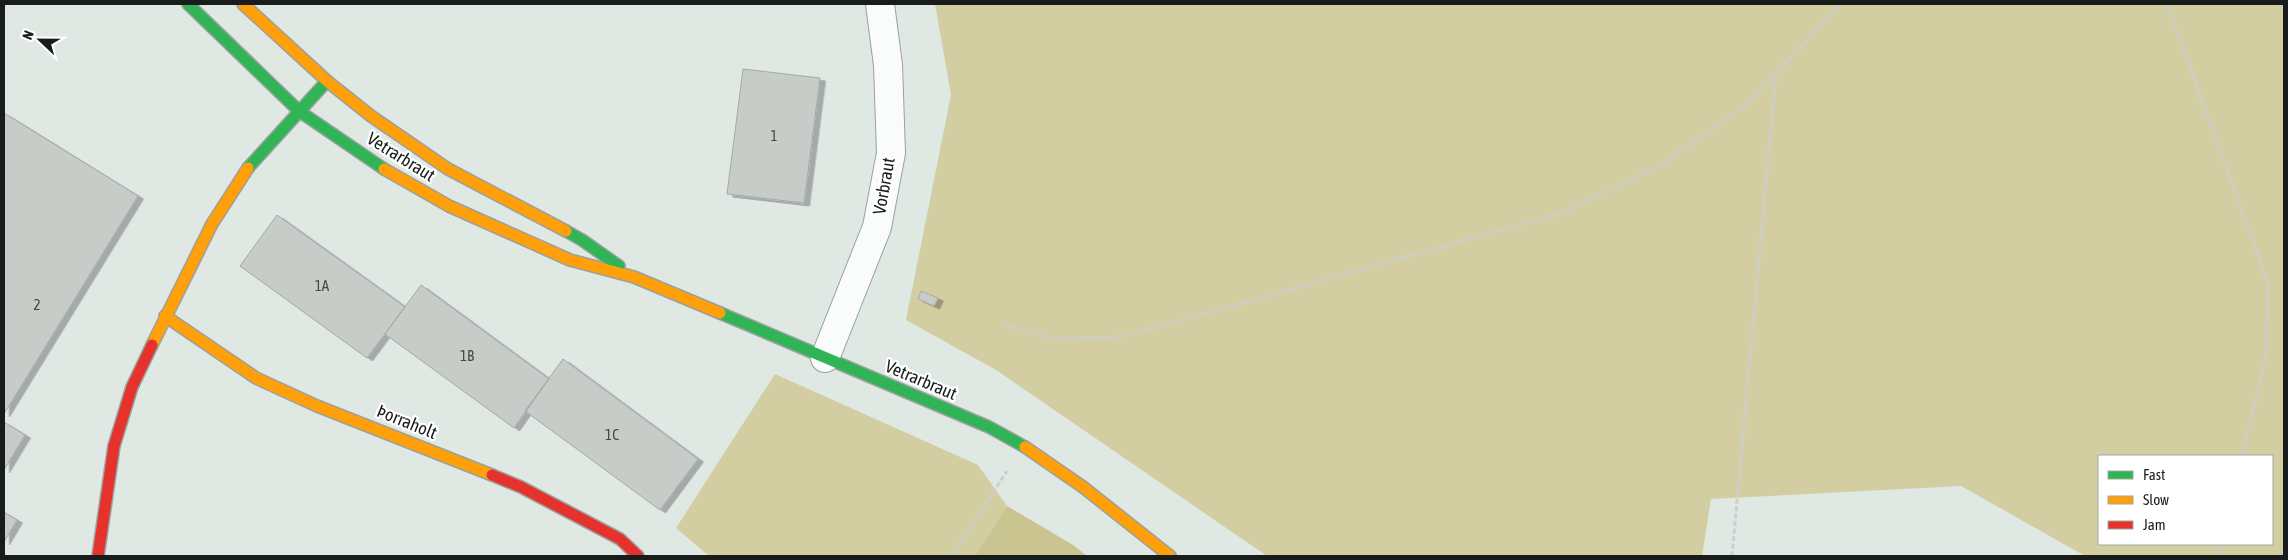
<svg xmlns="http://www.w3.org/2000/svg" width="2288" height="560" font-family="'Asap Condensed',sans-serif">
	<defs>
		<filter id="shadow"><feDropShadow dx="5.5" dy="3" stdDeviation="0" flood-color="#0004"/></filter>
	</defs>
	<rect width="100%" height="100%" fill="#e0e8e4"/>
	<path fill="#d3cea1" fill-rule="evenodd" d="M 935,4 L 2284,4 L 2284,556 L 2085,556 L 1961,486 L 1711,499 L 1702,556 L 1267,556 L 996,370 L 906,320 L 951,95 ZM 2099,456 L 2272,456 L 2272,544 L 2099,544 Z
		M 775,374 L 978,465 L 1007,506 L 975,556 L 709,556 L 676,528 Z"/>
	<path fill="#cac491" d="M 1007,506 L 1073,545 L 1087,556 L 975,556 Z"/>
	<path fill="#c8ccc8" stroke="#a4a9a5" filter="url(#shadow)" d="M 743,69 L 820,78 L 804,203 L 727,194 Z
		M 4,113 L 138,196 L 4,414 Z
		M 277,215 L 405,307 L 367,358 L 240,266 Z
		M 421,285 L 549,379 L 514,428 L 385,334 Z
		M 921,291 L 938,298 L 934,306 L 918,299 Z
		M 563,359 L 698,459 L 660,510 L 525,411 Z
		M 4,422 L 25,435 L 4,470 Z
		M 4,512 L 17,520 L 4,542 Z"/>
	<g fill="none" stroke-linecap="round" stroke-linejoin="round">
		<defs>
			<path id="street" d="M 825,358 L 877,227 L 891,153 L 888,65 L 880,4"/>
			<path id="fast" d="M 188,4 L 299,111 L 384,169
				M 248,168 L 327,81
				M 566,231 L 582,240 L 619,266
				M 720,313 L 989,427 L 1025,447"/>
			<path id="slow" d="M 243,4 L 327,81 L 371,116 L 448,169 L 566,231
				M 384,169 L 449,206 L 570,260 L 634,277 L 720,313
				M 165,316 L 256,378 L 317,406 L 492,475
				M 152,345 L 212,224 L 248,168
				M 1025,447 L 1083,487 L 1170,556"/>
			<path id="jam" d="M 492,475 L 521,487 L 620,539 L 638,556
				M 98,556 L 114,446 L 132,387 L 152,345"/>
		</defs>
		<use href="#street" stroke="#9ba19e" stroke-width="30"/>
		<use href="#fast" stroke="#9ba19e" stroke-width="14"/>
		<use href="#slow" stroke="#9ba19e" stroke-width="14"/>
		<use href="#jam" stroke="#9ba19e" stroke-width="14"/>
		<path stroke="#cccecd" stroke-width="3" stroke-dasharray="5 2.5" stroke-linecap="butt" d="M 2167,4 L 2268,283 L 2266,355 L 2242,456
			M 1004,324 L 1053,339 L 1121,337 L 1562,213 L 1659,166 L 1745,106 L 1776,73
			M 952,556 L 1007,471
			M 1732,556 L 1776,73 L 1841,4
			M 2218,556 L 2221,544"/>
		<use href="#street" stroke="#fafcfb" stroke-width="28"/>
		<use href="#fast" stroke="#30b455" stroke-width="11"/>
		<use href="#slow" stroke="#ff9f0a" stroke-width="11"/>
		<use href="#jam" stroke="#e5322d" stroke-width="11"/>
	</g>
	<g text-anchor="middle" stroke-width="4.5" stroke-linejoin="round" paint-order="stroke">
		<g font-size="15" fill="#444946">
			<text x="774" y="141">1</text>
			<text x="322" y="291">1A</text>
			<text x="37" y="310">2</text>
			<text x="467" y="361">1B</text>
			<text x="612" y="440">1C</text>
		</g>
		<g font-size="18" fill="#181d1b" stroke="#fff">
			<text transform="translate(401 157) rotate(32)" y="6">Vetrarbraut</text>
			<text transform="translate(884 186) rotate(-80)" y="6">Vorbraut</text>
			<text transform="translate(921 380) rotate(23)" y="6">Vetrarbraut</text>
			<text transform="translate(407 422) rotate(22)" y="6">Þorraholt</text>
		</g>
	</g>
	<rect width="2288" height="560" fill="none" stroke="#181d1b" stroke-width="10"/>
	<rect x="2098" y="455" width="175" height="90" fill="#ffffff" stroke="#a3a5a4"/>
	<rect x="2108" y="471" width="25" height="8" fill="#30b455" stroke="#a3a5a4"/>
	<text x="2143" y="480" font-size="15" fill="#181d1b">Fast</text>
	<rect x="2108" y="496" width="25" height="8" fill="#ff9f0a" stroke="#a3a5a4"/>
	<text x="2143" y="505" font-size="15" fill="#181d1b">Slow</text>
	<rect x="2108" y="521" width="25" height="8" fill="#e5322d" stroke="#a3a5a4"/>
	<text x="2143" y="530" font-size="15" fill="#181d1b">Jam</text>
	<g transform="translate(40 40) rotate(292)" stroke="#ffffff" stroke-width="4" paint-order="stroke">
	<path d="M0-4L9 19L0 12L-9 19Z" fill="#181d1b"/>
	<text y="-8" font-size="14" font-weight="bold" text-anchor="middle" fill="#181d1b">N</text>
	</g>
</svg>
